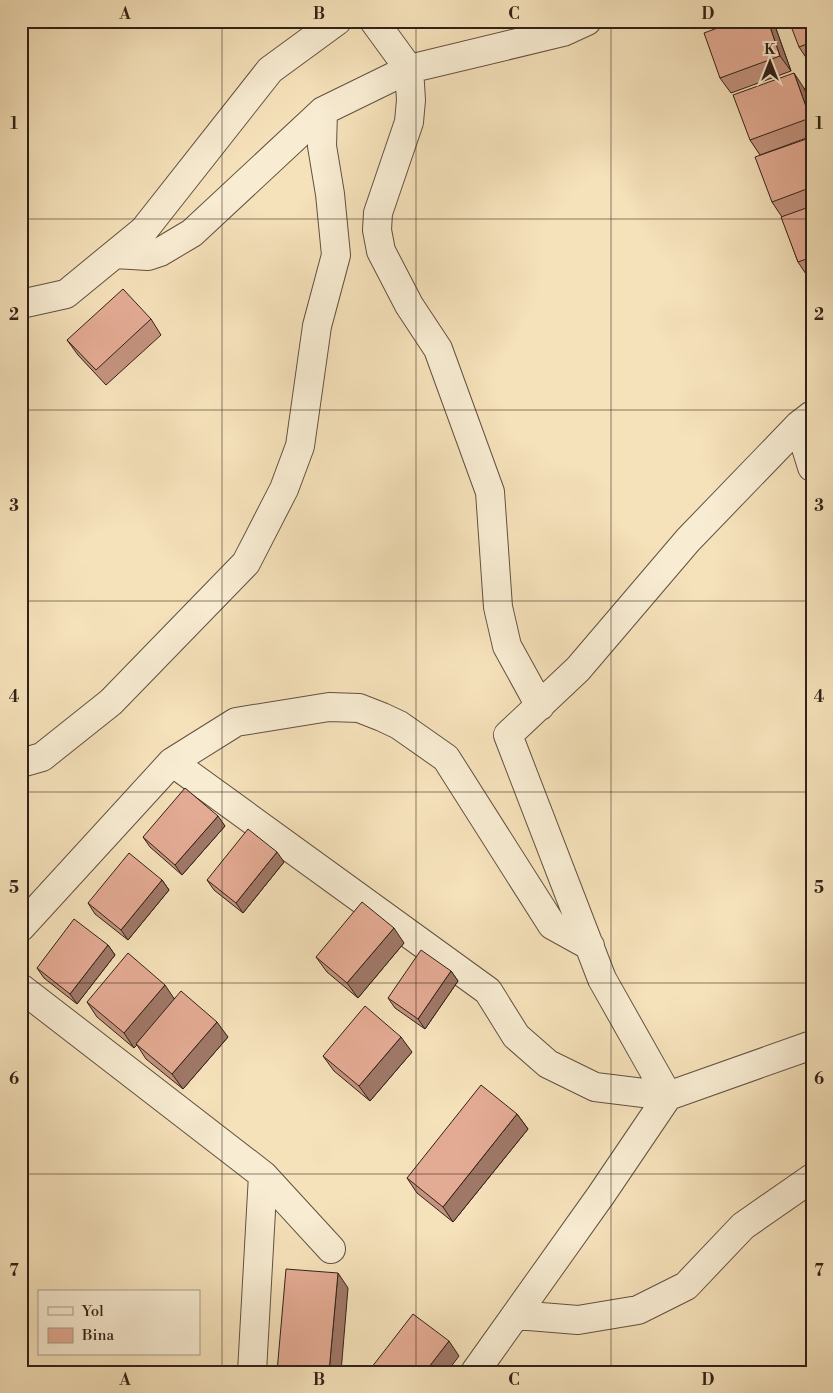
<svg xmlns="http://www.w3.org/2000/svg" width="833" height="1393" font-family="'Libre Bodoni',serif">
	<rect width="100%" height="100%" fill="#f5e1ba"/>
	<filter id="stains"><feTurbulence type="fractalNoise" baseFrequency=".004" numOctaves="4"/><feColorMatrix values="0 0 0 0 .2 0 0 0 0 .09 0 0 0 0 .02 0 0 0 .5 -.17"/></filter>
	<radialGradient id="worn" r=".72"><stop offset=".6" stop-color="#630" stop-opacity="0"/><stop offset="1" stop-color="#630" stop-opacity=".3"/></radialGradient>
	<g fill="none" stroke-linecap="round" stroke-linejoin="round">
		<defs>
			<path id="minor" d="M 374,21 L 409,69 L 411,100 L 409,122 L 378,213 L 377,230 L 381,251 L 409,305 L 438,349 L 490,492 L 498,607 L 507,646 L 540,706
				M 115,254 L 148,256 L 160,252 L 192,233 L 323,111 L 409,69 L 563,32 L 587,21
				M 21,304 L 66,294 L 144,230 L 270,70 L 337,21
				M 799,425 L 812,467
				M 172,762 L 488,991 L 516,1036 L 548,1064 L 595,1087 L 668,1096 L 812,1045
				M 21,763 L 42,757 L 111,702 L 246,563 L 284,489 L 300,446 L 317,326 L 336,255 L 330,194 L 322,146 L 323,111
				M 21,927 L 172,762 L 236,722 L 329,707 L 359,708 L 382,717 L 399,725 L 446,758 L 552,925 L 590,946
				M 21,988 L 263,1175 L 331,1249
				M 668,1096 L 602,979 L 508,735 L 578,669 L 688,540 L 799,425 L 812,415
				M 516,1315 L 578,1320 L 638,1310 L 686,1286 L 743,1226 L 812,1178
				M 252,1372 L 263,1175
				M 475,1372 L 601,1195 L 668,1096"/>
		</defs>
		<use href="#minor" stroke="#625140" stroke-width="30"/>
		<use href="#minor" stroke="#f8ecd2" stroke-width="28"/>
	</g>
	<path fill="#c4937f" stroke="#312117" d="M 736,21 L 771,21 L 775,26 L 791,71 L 731,93 L 720,78 Z
		M 812,21 L 812,61 L 809,62 L 799,47 Z
		M 804,88 L 812,108 L 812,136 L 760,155 L 750,140 Z
		M 812,137 L 812,276 L 808,277 L 798,262 L 782,217 L 772,202 Z
		M 151,319 L 161,335 L 106,385 L 78,355 L 67,340 Z
		M 225,826 L 182,875 L 150,847 L 143,837 Z
		M 284,862 L 243,913 L 214,890 L 207,880 Z
		M 162,880 L 169,890 L 128,940 L 95,914 L 88,903 Z
		M 404,943 L 358,998 L 327,972 L 316,957 Z
		M 108,945 L 115,955 L 77,1004 L 44,978 L 37,968 Z
		M 451,971 L 458,981 L 425,1029 L 395,1008 L 388,998 Z
		M 174,998 L 228,1037 L 183,1089 L 146,1059 L 137,1045 L 134,1048 L 97,1017 L 87,1002 Z
		M 412,1052 L 370,1101 L 334,1071 L 323,1056 Z
		M 517,1114 L 528,1129 L 453,1222 L 417,1193 L 407,1178 Z"/>
	<path fill="#a07868" stroke="#312117" d="M 768,21 L 771,21 L 775,26 L 791,71 L 780,56 Z
		M 794,73 L 804,88 L 812,108 L 812,120 L 810,118 Z
		M 218,816 L 225,826 L 182,875 L 175,865 Z
		M 277,852 L 284,862 L 243,913 L 236,903 Z
		M 162,880 L 169,890 L 128,940 L 121,930 Z
		M 394,928 L 404,943 L 358,998 L 347,983 Z
		M 108,945 L 115,955 L 77,1004 L 70,994 Z
		M 451,971 L 458,981 L 425,1029 L 418,1019 Z
		M 165,985 L 175,1000 L 136,1044 L 137,1045 L 134,1048 L 124,1033 Z
		M 217,1022 L 228,1037 L 183,1089 L 172,1074 Z
		M 401,1037 L 412,1052 L 370,1101 L 359,1086 Z
		M 517,1114 L 528,1129 L 453,1222 L 443,1207 Z
		M 338,1273 L 348,1288 L 341,1372 L 329,1372 Z
		M 449,1341 L 459,1356 L 447,1372 L 425,1372 Z"/>
	<path fill="#e4ab94" stroke="#312117" d="M 736,21 L 768,21 L 780,56 L 720,78 L 704,33 Z
		M 789,21 L 812,21 L 812,42 L 799,47 Z
		M 812,66 L 812,79 L 808,67 Z
		M 794,73 L 810,118 L 750,140 L 733,95 Z
		M 812,137 L 812,187 L 772,202 L 755,157 Z
		M 812,206 L 812,257 L 798,262 L 781,217 Z
		M 123,289 L 151,319 L 96,370 L 67,340 Z
		M 185,788 L 218,816 L 175,865 L 143,837 Z
		M 248,829 L 277,852 L 236,903 L 207,880 Z
		M 129,853 L 162,880 L 121,930 L 88,903 Z
		M 362,902 L 394,928 L 347,983 L 316,957 Z
		M 74,919 L 108,945 L 70,994 L 37,968 Z
		M 421,950 L 451,971 L 418,1019 L 388,998 Z
		M 128,953 L 165,985 L 124,1033 L 87,1002 Z
		M 181,991 L 217,1022 L 172,1074 L 136,1044 Z
		M 365,1006 L 401,1037 L 359,1086 L 323,1056 Z
		M 481,1085 L 517,1114 L 443,1207 L 407,1178 Z
		M 286,1269 L 338,1273 L 329,1372 L 277,1372 Z
		M 413,1314 L 449,1341 L 425,1372 L 368,1372 Z"/>
	<path fill="none" stroke="#312117" stroke-width="1" stroke-opacity="0.55" d="M 222,21 L 222,1372M 416,21 L 416,1372M 611,21 L 611,1372M 21,219 L 812,219M 21,410 L 812,410M 21,601 L 812,601M 21,792 L 812,792M 21,983 L 812,983M 21,1174 L 812,1174"/>
	<rect width="833" height="1393" fill="none" stroke="#f5e1ba" stroke-width="55"/>
	<rect x="38" y="1290" width="162" height="65" fill="#f8ecd2" stroke="#a89b87"/>
	<rect x="48" y="1307" width="25" height="8" fill="#f8ecd2" stroke="#a89b87"/>
	<text x="82" y="1316" font-size="15" fill="#312117">Yol</text>
	<rect x="48" y="1328" width="25" height="15" fill="#e4ab94" stroke="#a89b87"/>
	<text x="82" y="1340" font-size="15" fill="#312117">Bina</text>
	<g transform="translate(770 62)" stroke="#f8ecd2" stroke-width="4" paint-order="stroke">
	<path d="M0-4L9 19L0 12L-9 19Z" fill="#312117"/>
	<text y="-8" font-size="14" font-weight="bold" text-anchor="middle" fill="#312117">K</text>
	</g>
	<rect x="28" y="28" width="778" height="1338" fill="none" stroke="#312117" stroke-width="2"/>
	<g font-size="16" text-anchor="middle" font-weight="bold" fill="#312117">
		<text x="125" y="19">A</text>
		<text x="319" y="19">B</text>
		<text x="514" y="19">C</text>
		<text x="708" y="19">D</text>
		<text x="14" y="129">1</text>
		<text x="819" y="129">1</text>
		<text x="14" y="320">2</text>
		<text x="819" y="320">2</text>
		<text x="14" y="511">3</text>
		<text x="819" y="511">3</text>
		<text x="14" y="702">4</text>
		<text x="819" y="702">4</text>
		<text x="14" y="893">5</text>
		<text x="819" y="893">5</text>
		<text x="14" y="1084">6</text>
		<text x="819" y="1084">6</text>
		<text x="14" y="1276">7</text>
		<text x="819" y="1276">7</text>
		<text x="125" y="1385">A</text>
		<text x="319" y="1385">B</text>
		<text x="514" y="1385">C</text>
		<text x="708" y="1385">D</text>
	</g>
	<rect width="100%" height="100%" filter="url(#stains)"/>
	<rect width="100%" height="100%" fill="url(#worn)"/>
</svg>
